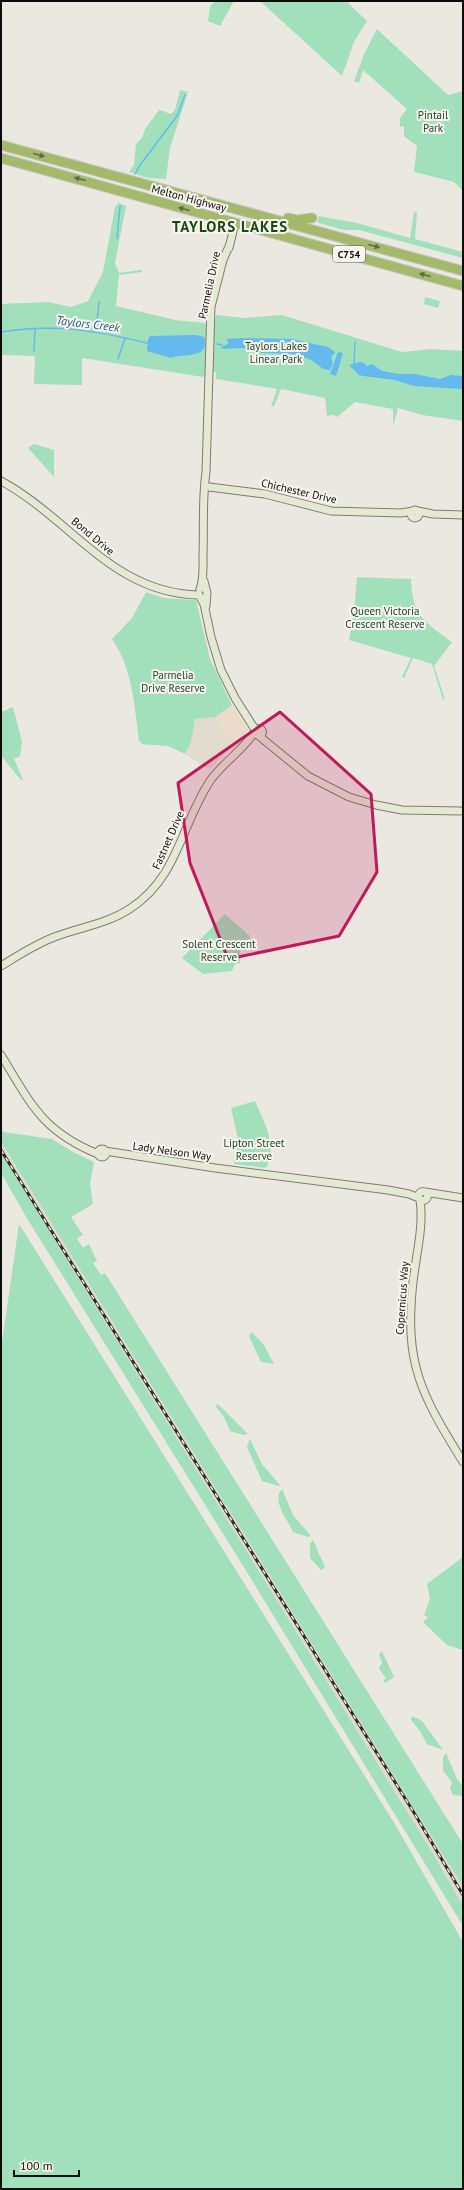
<svg xmlns="http://www.w3.org/2000/svg" width="464" height="2190" font-family="'PT Sans',sans-serif">
	<rect width="100%" height="100%" fill="#eae8e1"/>
	<path fill="#eadcc9" d="M 232,705 L 249,730 L 234,745 L 215,717 Z"/>
	<path fill="#e1dbcd" d="M 215,717 L 234,745 L 209,770 L 185,754 L 191,743 L 195,719 Z
		M 1,1142 L 441,1849 L 463,1887 L 463,1906 L 432,1852 L 1,1153 Z"/>
	<path fill="#a2e0bb" d="M 215,1 L 234,1 L 220,26 L 208,21 L 210,6 Z
		M 260,1 L 346,1 L 367,21 L 354,42 L 342,76 Z
		M 377,29 L 448,95 L 463,91 L 463,191 L 454,182 L 414,172 L 417,146 L 404,136 L 404,126 L 400,127 L 400,118 L 407,109 L 363,70 L 359,83 L 354,81 L 364,54 Z
		M 180,90 L 188,92 L 170,148 L 166,179 L 148,178 L 129,172 L 134,165 L 136,144 L 142,138 L 145,129 L 159,110 L 171,114 L 175,110 Z
		M 119,203 L 126,206 L 115,263 L 119,273 L 142,270 L 142,272 L 119,275 L 116,306 L 175,320 L 205,323 L 208,326 L 214,326 L 216,315 L 245,318 L 282,315 L 402,352 L 432,349 L 463,351 L 463,421 L 422,415 L 398,408 L 393,427 L 393,409 L 355,402 L 337,417 L 333,415 L 327,416 L 325,398 L 281,389 L 274,406 L 271,406 L 277,389 L 216,379 L 216,372 L 207,370 L 203,377 L 82,358 L 82,385 L 34,384 L 35,356 L 1,355 L 1,304 L 48,302 L 71,307 L 88,301 L 103,272 L 115,207 Z
		M 414,212 L 417,213 L 415,239 L 463,252 L 463,258 L 359,230 L 344,230 L 319,223 L 317,221 L 319,216 L 324,217 L 357,223 L 410,238 Z
		M 425,297 L 440,301 L 438,308 L 424,304 Z
		M 34,444 L 54,450 L 54,477 L 28,448 Z
		M 357,577 L 411,579 C 412,615 424,622 452,642 L 434,666 L 445,699 L 443,700 L 432,664 L 413,658 L 404,678 L 402,677 L 411,658 L 349,640 L 354,611 Z
		M 146,592 L 164,598 L 196,600 L 210,659 L 232,705 L 215,717 L 195,719 L 191,743 L 185,754 L 168,746 L 142,744 L 139,740 C 134,705 133,669 112,639 L 132,618 Z
		M 13,707 L 22,742 L 20,756 L 14,759 L 23,780 L 21,780 L 3,758 L 1,759 L 1,712 Z
		M 225,914 L 250,936 L 250,938 L 240,946 L 240,963 L 235,964 L 232,971 L 203,974 L 182,958 Z
		M 255,1101 C 264,1122 278,1146 266,1168 L 234,1164 L 238,1139 L 231,1108 Z
		M 1,1128 L 3,1132 L 52,1139 L 73,1152 L 94,1162 L 90,1184 L 93,1204 L 71,1217 L 83,1235 L 77,1238 L 83,1248 L 89,1244 L 97,1261 L 93,1263 L 101,1275 L 105,1273 L 463,1844 L 463,1887 L 1,1142 Z
		M 1,1153 L 432,1852 L 463,1906 L 463,1926 L 245,1569 L 28,1220 L 1,1173 Z
		M 19,1224 L 393,1821 L 463,1942 L 463,2189 L 1,2189 L 1,1349 Z
		M 252,1332 L 264,1345 L 274,1364 L 261,1362 L 249,1336 Z
		M 217,1403 L 248,1434 L 243,1435 L 230,1431 L 224,1417 L 216,1407 Z
		M 250,1439 L 262,1464 L 280,1485 L 278,1486 L 262,1481 L 247,1447 Z
		M 282,1489 L 293,1515 L 311,1536 L 308,1537 L 293,1532 C 288,1520 271,1501 282,1489 Z
		M 313,1540 L 325,1567 L 321,1570 L 310,1558 L 310,1543 Z
		M 463,1557 L 463,1650 L 447,1645 L 423,1622 L 428,1617 L 424,1615 L 430,1599 L 427,1584 Z
		M 382,1651 L 394,1677 L 385,1683 L 383,1681 L 386,1678 L 379,1669 L 382,1662 L 379,1654 Z
		M 412,1716 L 422,1721 L 443,1750 L 427,1744 L 420,1731 L 411,1720 Z
		M 446,1753 L 457,1779 L 463,1786 L 463,1796 L 453,1795 L 450,1788 L 452,1782 L 443,1771 L 443,1757 Z"/>
	<path fill="#64b9ee" d="M 196,335 L 204,337 C 211,360 181,353 171,358 L 147,351 L 148,339 L 150,336 Z
		M 242,338 L 292,339 L 328,347 L 335,352 L 331,358 L 333,363 L 330,370 L 323,369 L 313,361 L 296,354 L 262,353 L 242,348 L 223,349 L 221,347 L 228,344 L 227,339 Z
		M 338,352 L 343,353 L 336,376 L 330,374 Z
		M 360,362 L 364,363 L 367,366 L 372,364 L 382,371 L 399,374 L 414,374 L 440,379 L 451,375 L 463,376 L 463,389 L 414,386 L 395,380 L 363,376 L 359,375 L 349,365 Z"/>
	<g fill="none" stroke-linecap="round" stroke-linejoin="round">
		<path stroke="#64b9ee" stroke-width="1.5" d="M 135,174 L 140,165 L 177,116 L 185,95
			M 117,238 L 120,206
			M 96,330 L 99,302
			M 1,332 C 54,323 97,331 147,343
			M 217,344 L 222,345
			M 34,351 L 35,328
			M 118,359 L 125,338
			M 354,364 L 355,342"/>
		<defs>
			<path id="secondary" d="M 229,248 L 235,223
				M 1,481 C 70,518 113,594 199,595
				M 209,487 L 265,494 L 331,511 L 401,513 L 413,511
				M411 514a4 4 0 1 1 8 0a4 4 0 1 1-8 0Z
				M 418,511 L 433,514 L 463,515
				M 204,581 L 207,593 L 206,606
				M 200,589 C 204,579 203,567 203,555 C 204,527 202,499 206,472 L 211,307 L 223,260 L 230,244
				M 199,595 L 204,604 L 211,637 L 221,670 L 235,698 L 256,731
				M255.5 732a3.5 3.5 0 1 1 7 0a3.5 3.5 0 1 1-7 0Z
				M 259,736 L 308,776 L 349,797 L 376,805 L 402,810 L 460,811
				M 1,966 C 19,955 37,943 57,936 C 82,927 109,923 131,908 C 178,877 181,825 210,781 C 223,762 244,750 255,731
				M 1,1055 C 31,1104 42,1131 98,1154
				M98 1153a4 4 0 1 1 8 0a4 4 0 1 1-8 0Z
				M 105,1151 L 215,1168 L 388,1190 L 409,1194 L 419,1198
				M418.5 1196a4.5 4.5 0 1 1 9 0a4.5 4.5 0 1 1-9 0Z
				M 425,1192 L 463,1198
				M 420,1200 C 424,1226 416,1255 413,1282 C 404,1364 421,1394 463,1462"/>
			<path id="highway" d="M 1,145 L 463,271
				M 1,158 L 463,286
				M 288,218 L 297,220 L 312,218"/>
		</defs>
		<use href="#secondary" stroke="#7e7b75" stroke-width="9"/>
		<use href="#highway" stroke="#c5c5c4" stroke-width="11"/>
		<use href="#secondary" stroke="#e4ead2" stroke-width="7"/>
		<use href="#highway" stroke="#a4ba6a" stroke-width="9"/>
		<defs>
			<path id="rail" d="M 1,1150 L 413,1811 L 463,1895"/>
		</defs>
		<use href="#rail" stroke="#2d2c29" stroke-width="3"/>
		<use href="#rail" stroke="#f8f5ee" stroke-width="1.5" stroke-dasharray="4.5" stroke-linecap="butt"/>
	</g>
	<defs><path id="oneway-solid" d="M-6-.8H1V-3.2L6.5 0L1 3.2V.8H-6Z"/></defs>
	<g fill="#606c3f">
		<use href="#oneway-solid" transform="translate(39 155) rotate(15)"/>
		<use href="#oneway-solid" transform="translate(80 179) rotate(-165)"/>
		<use href="#oneway-solid" transform="translate(184 209) rotate(-165)"/>
		<use href="#oneway-solid" transform="translate(374 246) rotate(15)"/>
		<use href="#oneway-solid" transform="translate(425 275) rotate(-165)"/>
	</g>
	<path fill="#c2185b" fill-opacity="0.2" stroke="#c2185b" stroke-width="3" stroke-linejoin="round" d="M 280,712 L 371,794 L 377,872 L 339,936 L 228,959 L 190,863 L 178,783 Z"/>
	<g text-anchor="middle" stroke-width="4" stroke-linejoin="round" paint-order="stroke">
		<rect fill="#f8f5ee" stroke="#54524e" stroke-width="1" x="333" y="246" width="32" height="16" rx="3"/>
		<g font-size="10" font-weight="bold" fill="#0d0c0a">
			<text x="349" y="258">C754</text>
		</g>
		<g font-size="11" fill="#1d432e" stroke="#f8f5ee">
			<text x="433" y="119">Pintail<tspan x="433" dy="13">Park</tspan></text>
			<text x="276" y="350">Taylors Lakes<tspan x="276" dy="13">Linear Park</tspan></text>
			<text x="385" y="615">Queen Victoria<tspan x="385" dy="13">Crescent Reserve</tspan></text>
			<text x="173" y="679">Parmelia<tspan x="173" dy="13">Drive Reserve</tspan></text>
			<text x="219" y="948">Solent Crescent<tspan x="219" dy="13">Reserve</tspan></text>
			<text x="254" y="1147">Lipton Street<tspan x="254" dy="13">Reserve</tspan></text>
		</g>
		<g font-size="11" fill="#0d0c0a" stroke="#f8f5ee">
			<text transform="translate(189 198) rotate(15)" y="4">Melton Highway</text>
			<text transform="translate(209 285) rotate(-78)" y="4">Parmelia Drive</text>
			<text transform="translate(299 491) rotate(13)" y="4">Chichester Drive</text>
			<text transform="translate(93 536) rotate(40)" y="4">Bond Drive</text>
			<text transform="translate(168 840) rotate(-66)" y="4">Fastnet Drive</text>
			<text transform="translate(172 1151) rotate(8)" y="4">Lady Nelson Way</text>
			<text transform="translate(402 1298) rotate(-86)" y="4">Copernicus Way</text>
		</g>
		<g font-size="12" font-style="italic" fill="#1e5d81" stroke="#f8f5ee">
			<text transform="translate(88 324) rotate(7)" y="4">Taylors Creek</text>
		</g>
		<g font-size="15" font-weight="bold" letter-spacing="1" fill="#174912" stroke="#f8f5ee">
			<text x="230" y="232">TAYLORS LAKES</text>
		</g>
	</g>
	<rect width="464" height="2190" fill="none" stroke="#0d0c0a" stroke-width="4"/>
	<path d="M14 2170v6h65v-6" fill="none" stroke="#0d0c0a" stroke-width="2"/>
	<text x="20" y="2170" font-size="12" fill="#0d0c0a" stroke="#f8f5ee" stroke-width="3" paint-order="stroke">100 m</text>
</svg>
